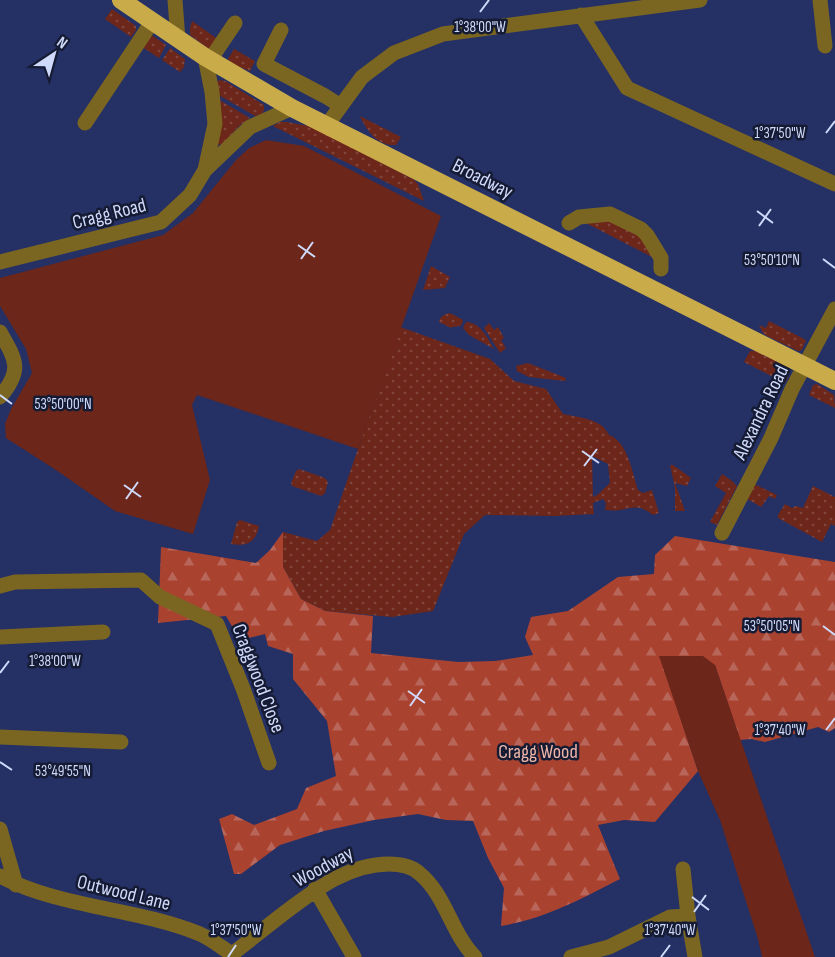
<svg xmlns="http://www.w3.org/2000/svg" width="835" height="957" font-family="'Sofia Sans Condensed',sans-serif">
	<defs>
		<pattern id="grass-dots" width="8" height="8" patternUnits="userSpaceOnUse" patternTransform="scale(1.5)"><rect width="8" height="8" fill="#6c261a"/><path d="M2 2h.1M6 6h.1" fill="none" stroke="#80453c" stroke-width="1.8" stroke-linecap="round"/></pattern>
		<pattern id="forest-firs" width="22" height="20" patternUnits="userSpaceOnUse" patternTransform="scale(1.5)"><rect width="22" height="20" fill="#aa4230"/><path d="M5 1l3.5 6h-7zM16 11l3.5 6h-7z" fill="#b86659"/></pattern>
	</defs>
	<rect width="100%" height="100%" fill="#253065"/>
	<path fill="url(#grass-dots)" fill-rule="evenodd" d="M 112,9 L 136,26 L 136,30 L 131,37 L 105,19 Z
		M 192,21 L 219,40 L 209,49 L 190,35 L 190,28 Z
		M 150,34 L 166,45 L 159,58 L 139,45 Z
		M 170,48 L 185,59 L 184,67 L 180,72 L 162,60 Z
		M 234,49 L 255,61 L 250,71 L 234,65 L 228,59 Z
		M 220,80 L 225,81 L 264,105 L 264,110 L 262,114 L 255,116 L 215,93 L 216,82 Z
		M 216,98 L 250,118 L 239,126 L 225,142 L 219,145 L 215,142 Z
		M 360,116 L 401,137 L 396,145 C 377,146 367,131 360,116 Z
		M 280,122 L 287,122 L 313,127 L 413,179 L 418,184 L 424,201 L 273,126 Z
		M 611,216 C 618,223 621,230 632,231 L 635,229 L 656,259 L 580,220 Z
		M 431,266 L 450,277 L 445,288 L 423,290 Z
		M 450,313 L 463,320 L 461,326 L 452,327 L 451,328 L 439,322 C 440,316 445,314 450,313 Z
		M 769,321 L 806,340 L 802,350 L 798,351 L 767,336 L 763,333 L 759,325 L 766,328 Z
		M 466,322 C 481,323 487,337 494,349 L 469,335 L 463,328 Z
		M 489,323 L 494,330 L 498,327 L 504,338 L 501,340 L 506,348 L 500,353 L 484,328 Z
		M 400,327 L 490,359 L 514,381 L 546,389 L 563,414 C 580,418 601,418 609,435 C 628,442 632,472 638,490 L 643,493 L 652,490 L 659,513 L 653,515 C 640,505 635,507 620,510 C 616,511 610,510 605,510 L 606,503 L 603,499 L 593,503 L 594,514 L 555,516 L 485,515 L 464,534 L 433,611 L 392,617 L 325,611 L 301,599 L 283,567 L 283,532 L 317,541 L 330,530 ZM 592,456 L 608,464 L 610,483 L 597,495 L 593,497 Z
		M 750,351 L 756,351 L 788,367 L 790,372 L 785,383 L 744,362 Z
		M 528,363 L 566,378 L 565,381 L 529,377 L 517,371 L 516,366 Z
		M 817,384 L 834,395 L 835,408 L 809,395 L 813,385 Z
		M 673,465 L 691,478 L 687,486 L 675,483 L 685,511 L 675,511 L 675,488 L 670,465 Z
		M 299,469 L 325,478 L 328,482 L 325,493 L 321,496 L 292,486 L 291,483 L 296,471 Z
		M 722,474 L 732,481 L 737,486 L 717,525 L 710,522 L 726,493 L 715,486 Z
		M 754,484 L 777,495 L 775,499 L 769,496 L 761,507 L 744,497 Z
		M 813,486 L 835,497 L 835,526 L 831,524 L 822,542 L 778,518 L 778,515 L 785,504 L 792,508 L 796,506 L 803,508 Z
		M 240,520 L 259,526 C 256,542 247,547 231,544 L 237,522 Z"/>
	<path fill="url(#forest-firs)" d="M 283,532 L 283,567 L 301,599 L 325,611 L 373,616 L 371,653 L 458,662 L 495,661 L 533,655 L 525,637 L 531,617 L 568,611 L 618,577 L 654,574 L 655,555 L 675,536 L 835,562 L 835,728 L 829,732 L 818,727 L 765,742 L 751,739 L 740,740 L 715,665 L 660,656 L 698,771 L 655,822 L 624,820 L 598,825 L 620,879 C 581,899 544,919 501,926 L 504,888 L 488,858 L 473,821 L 446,820 L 418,814 L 374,820 L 324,831 L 280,845 L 241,874 L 234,874 L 219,819 L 232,814 L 254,825 L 297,809 L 306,788 L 336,776 L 327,721 L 293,679 L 293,654 L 268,646 L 265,634 L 240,640 L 226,616 L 158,623 L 161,547 L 256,563 L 270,550 Z"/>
	<path fill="#6c261a" d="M 266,140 L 304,146 L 441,216 L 358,449 L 197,395 L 192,405 L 210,480 L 193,534 L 115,511 L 56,470 L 6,438 L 5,424 L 11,409 L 32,373 L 26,349 L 0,306 L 0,278 L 163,235 L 193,213 L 236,160 L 249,148 Z
		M 659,656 L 703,656 L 715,665 L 815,957 L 762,957 L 758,939 L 720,820 L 698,771 Z"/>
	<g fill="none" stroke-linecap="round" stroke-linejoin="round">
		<path stroke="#7b6621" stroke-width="15" d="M 175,0 L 178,40
			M 820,0 L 825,46
			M 581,15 L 627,88 L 835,184
			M 281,30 L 264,64 L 325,96 L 341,106
			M 210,60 L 235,23
			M 85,123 L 152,22
			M 327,125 L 362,77 L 394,53 L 443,34 L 700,0
			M 205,170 L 250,127 L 292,108
			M 569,223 L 579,217 L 610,214 L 641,229 L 647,235 L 661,258 L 661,269
			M 0,262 L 161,222 L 190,195 L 205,170 L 215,124 L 212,92 L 205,57
			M 0,332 C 16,360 23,370 0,397
			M 722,533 L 771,438 L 792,389 L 835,309
			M 0,586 L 15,582 L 141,580 L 160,597 L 217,624 L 244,691 L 269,763
			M 0,637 L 103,632
			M 0,737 L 121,742
			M 0,829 L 16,885
			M 683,869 L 688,916 L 695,957
			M 0,876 C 60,908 137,908 200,934 C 211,939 221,947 232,954 L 234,957
			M 315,889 L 354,957
			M 232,954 C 249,941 266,927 283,914 C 315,890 348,864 389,864 C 399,864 411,866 419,873 C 446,895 451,933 475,957
			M 571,957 L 609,947 L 670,917 L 688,916"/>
		<path stroke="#c9ab4a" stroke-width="18" d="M 121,0 L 205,57 L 292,108 L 835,381"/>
	</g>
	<path fill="none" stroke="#cfdafb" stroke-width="2" d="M 480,12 L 489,0M 826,133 L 835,121M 757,211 L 773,223M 759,226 L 771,209M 298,245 L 315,257M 301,259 L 313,242M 823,259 L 835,268M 0,395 L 12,404M 582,451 L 599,463M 584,466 L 597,449M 124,485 L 141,497M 126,499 L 138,482M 823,626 L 835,635M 0,673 L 9,661M 408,691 L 425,703M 410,706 L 422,689M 826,730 L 835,718M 0,762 L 12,770M 692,897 L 709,910M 694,912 L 706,895M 228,957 L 236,945M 661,957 L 670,945"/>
	<g text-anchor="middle" stroke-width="5" stroke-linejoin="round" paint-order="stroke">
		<g font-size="20" fill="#cfdafb" stroke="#151b33">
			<text transform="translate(483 178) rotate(27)" y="7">Broadway</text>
			<text transform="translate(109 213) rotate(-14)" y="7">Cragg Road</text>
			<text transform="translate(760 412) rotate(-64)" y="7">Alexandra Road</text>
			<text transform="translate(259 678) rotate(69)" y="7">Craggwood Close</text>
			<text transform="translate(323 866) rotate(-28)" y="7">Woodway</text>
			<text transform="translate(124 892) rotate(14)" y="7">Outwood Lane</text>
		</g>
		<g font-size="20" fill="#eeb5a9" stroke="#151b33">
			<text x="538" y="758">Cragg Wood</text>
		</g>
	</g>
	<g font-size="15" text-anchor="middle" fill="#cfdafb" stroke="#151b33" stroke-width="5" stroke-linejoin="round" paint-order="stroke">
		<text x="480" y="32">1°38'00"W</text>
		<text x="780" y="138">1°37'50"W</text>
		<text x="772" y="265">53°50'10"N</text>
		<text x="63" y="409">53°50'00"N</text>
		<text x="772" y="631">53°50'05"N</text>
		<text x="55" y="666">1°38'00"W</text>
		<text x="780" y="735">1°37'40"W</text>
		<text x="63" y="776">53°49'55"N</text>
		<text x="236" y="935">1°37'50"W</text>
		<text x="670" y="935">1°37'40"W</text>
	</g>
	<g transform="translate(54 54) rotate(36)" stroke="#151b33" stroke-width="4.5" paint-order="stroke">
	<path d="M0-4.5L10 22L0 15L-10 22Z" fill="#cfdafb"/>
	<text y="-9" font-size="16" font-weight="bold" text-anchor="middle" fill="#cfdafb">N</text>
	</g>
</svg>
